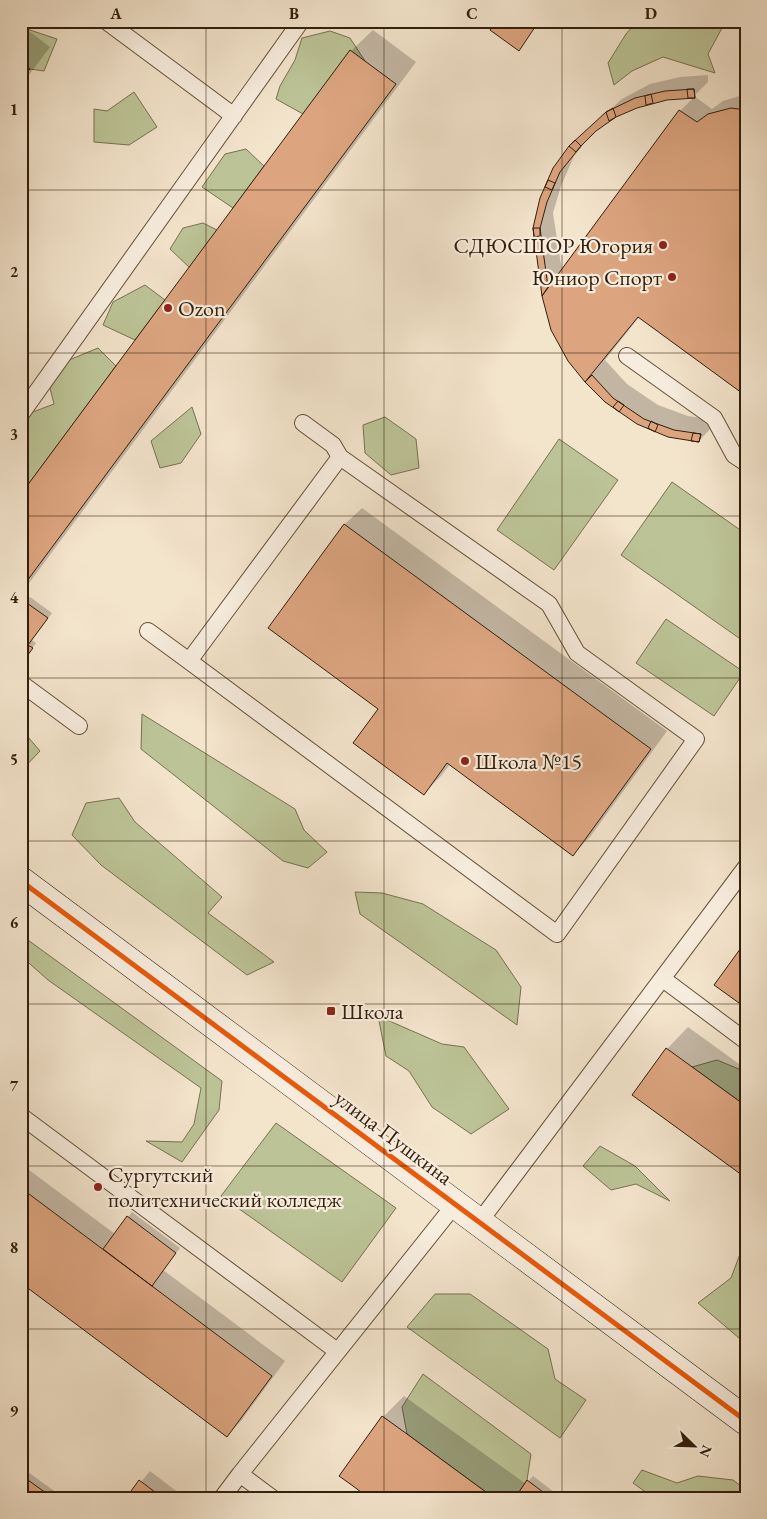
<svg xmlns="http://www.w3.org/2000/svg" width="767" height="1519" font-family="'EB Garamond',serif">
	<rect width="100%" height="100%" fill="#f3e4cc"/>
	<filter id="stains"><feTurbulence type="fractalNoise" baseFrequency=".004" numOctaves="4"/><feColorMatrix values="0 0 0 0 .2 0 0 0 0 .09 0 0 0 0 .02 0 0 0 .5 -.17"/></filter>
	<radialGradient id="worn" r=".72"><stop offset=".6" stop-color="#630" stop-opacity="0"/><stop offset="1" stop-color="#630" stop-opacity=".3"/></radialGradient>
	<path fill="#bcc497" stroke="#787150" d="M 637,21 L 716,21 L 722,28 L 708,54 L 715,73 L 663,57 L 632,71 L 614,85 L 608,63 L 626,34 Z
		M 21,27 L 57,39 L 44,71 L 30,69 L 21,63 Z
		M 330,31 L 350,38 L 365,61 L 303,114 L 276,99 L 280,86 L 295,60 L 302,38 Z
		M 134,92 L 157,127 L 129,145 L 94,142 L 94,109 L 107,111 Z
		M 246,149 L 264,166 L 233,208 L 202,187 L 225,154 Z
		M 203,223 L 217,230 L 190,268 L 170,249 L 183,228 Z
		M 145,285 L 165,300 L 135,340 L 103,325 L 113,302 Z
		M 98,348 L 116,366 L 21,494 L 21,420 L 25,415 L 54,404 L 50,388 L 69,360 Z
		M 192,407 L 201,434 L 181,463 L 160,468 L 151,441 Z
		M 385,417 L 416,439 L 419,468 L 391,475 L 365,453 L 363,425 Z
		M 559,439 L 618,480 L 554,570 L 497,530 Z
		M 672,482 L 746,534 L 746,643 L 621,555 Z
		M 666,619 L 744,672 L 714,716 L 636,663 Z
		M 142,714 L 295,809 L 304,830 L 327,852 L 308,868 L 283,861 L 141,749 Z
		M 21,733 L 28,737 L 40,751 L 21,771 Z
		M 119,798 L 135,822 L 222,897 L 208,913 L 274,962 L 247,975 L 101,865 L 72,835 L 86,803 Z
		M 355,892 L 382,893 L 423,904 L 496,950 L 521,987 L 517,1025 L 360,914 Z
		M 21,935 L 222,1081 L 219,1110 L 182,1162 L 146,1141 L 182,1142 L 194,1124 L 201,1088 L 48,980 L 21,956 Z
		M 378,1016 L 442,1044 L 464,1047 L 509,1109 L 471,1134 L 432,1107 L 409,1071 L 386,1056 Z
		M 717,1060 L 746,1072 L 746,1106 L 692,1067 Z
		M 276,1123 L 396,1208 L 342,1282 L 221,1196 Z
		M 600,1146 L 635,1166 L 670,1201 L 636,1184 L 611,1190 L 583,1166 Z
		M 746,1245 L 746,1344 L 698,1303 L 731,1278 L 743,1246 Z
		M 435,1294 L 470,1294 L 548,1349 L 555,1379 L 586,1400 L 560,1438 L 407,1327 Z
		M 423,1374 L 531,1454 L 527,1480 L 515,1498 L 494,1498 L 407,1434 L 402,1407 Z
		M 642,1470 L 677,1483 L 698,1476 L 733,1480 L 746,1490 L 746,1498 L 654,1498 L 633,1483 Z"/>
	<path fill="#0003" fill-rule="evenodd" d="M 21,25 L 50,47 L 21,86 Z
		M 373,30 L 416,62 L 21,594 L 21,496 L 351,51 Z
		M 708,75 L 708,82 L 694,96 L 712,109 L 723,101 L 746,94 L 746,394 L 640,316 L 605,360 L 627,384 L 658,405 L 688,416 L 714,420 L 713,426 L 699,441 L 669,436 L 606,401 L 569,360 L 543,296 L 534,228 L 541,199 L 585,132 L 622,99 L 650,84 L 680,77 ZM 694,97 L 680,111 L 562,271 L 553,213 L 561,186 L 574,156 L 593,132 L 615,115 L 637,107 L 667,99 Z
		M 362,508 L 667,731 L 590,837 L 573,854 L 450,764 L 441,776 L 424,793 L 344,525 Z
		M 30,597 L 52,613 L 32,640 L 36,643 L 21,663 L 25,602 Z
		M 688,1027 L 746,1069 L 746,1177 L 633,1094 L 667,1049 Z
		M 21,1164 L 115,1234 L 132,1212 L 180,1248 L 163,1270 L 285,1361 L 241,1421 L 227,1435 L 21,1282 Z
		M 404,1396 L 526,1484 L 533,1476 L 562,1498 L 372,1498 L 383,1417 Z
		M 21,1467 L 64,1498 L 21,1498 Z
		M 150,1471 L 184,1497 L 183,1498 L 128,1498 Z"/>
	<path fill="#dca580" stroke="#341e0a" d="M 497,21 L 539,21 L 519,51 L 490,30 Z
		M 350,50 L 396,84 L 21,589 L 21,494 Z
		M 21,63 L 30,69 L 21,80 Z
		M 687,89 L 694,89 L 695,98 L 688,98 Z
		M 694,89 L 695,98 L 667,100 L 637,108 L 616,117 L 596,131 L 581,146 L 560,172 L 547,202 L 540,228 L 548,287 L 542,296 L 533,228 L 540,198 L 553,168 L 569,146 L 606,112 L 635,98 L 665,91 Z
		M 651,94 L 653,103 L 646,105 L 645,96 Z
		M 613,108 L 616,117 L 609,121 L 606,112 Z
		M 731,108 L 746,110 L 746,396 L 638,317 L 585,382 L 568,361 L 551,330 L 542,296 L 679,110 L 697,122 L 708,114 Z
		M 575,140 L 581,146 L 576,152 L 569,146 Z
		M 548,180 L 555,183 L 552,190 L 545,187 Z
		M 533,228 L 540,228 L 540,236 L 534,237 Z
		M 592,375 L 613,398 L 644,419 L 674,430 L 701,434 L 699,442 L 668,437 L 637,424 L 605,402 L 585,382 Z
		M 618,401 L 624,405 L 619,412 L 613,407 Z
		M 651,421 L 658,425 L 655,432 L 648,428 Z
		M 693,433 L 701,434 L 699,442 L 691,441 Z
		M 344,524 L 651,749 L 573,856 L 447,763 L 424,795 L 353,743 L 378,709 L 268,628 Z
		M 24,601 L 48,618 L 28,645 L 33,648 L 21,664 L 21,606 Z
		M 746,941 L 746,1008 L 714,985 Z
		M 666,1048 L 746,1106 L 746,1178 L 632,1095 Z
		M 21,1188 L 272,1376 L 227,1437 L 21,1283 Z
		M 127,1216 L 176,1253 L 152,1286 L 103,1249 Z
		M 382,1416 L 407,1434 L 494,1498 L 369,1498 L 353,1486 L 339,1476 Z
		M 21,1475 L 53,1498 L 21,1498 Z
		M 139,1480 L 163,1498 L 126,1498 Z
		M 527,1480 L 551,1498 L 515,1498 Z"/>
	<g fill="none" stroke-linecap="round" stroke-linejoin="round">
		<defs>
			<path id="lane" d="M 106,21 L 234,116
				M 627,356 L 714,418 L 734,455 L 746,463
				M 21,414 L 301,21
				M 303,423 L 333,445 L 340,457 L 189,661 L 557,934 L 696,739 L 577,653 L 549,604 L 340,457
				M 148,631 L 189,661
				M 22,684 L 79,726
				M 663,979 L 746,1041
				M 21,1116 L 337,1351
				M 480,1221 L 746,867
				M 240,1474 L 272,1498
				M 222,1498 L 240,1474 L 456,1203"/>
			<path id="secondary" d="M 21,881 L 746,1421"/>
		</defs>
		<use href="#lane" stroke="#64503a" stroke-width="18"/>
		<use href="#secondary" stroke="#341e0a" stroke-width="29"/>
		<use href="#lane" stroke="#f7edde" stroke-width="16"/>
		<use href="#secondary" stroke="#f7edde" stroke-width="28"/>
		<defs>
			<path id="cycleway" d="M 21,881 L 746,1421"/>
		</defs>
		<use href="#cycleway" stroke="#f7edde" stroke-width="8"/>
		<use href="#cycleway" stroke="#e8590c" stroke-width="5"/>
	</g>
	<path fill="none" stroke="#341e0a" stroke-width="1" stroke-opacity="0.55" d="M 206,21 L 206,1498M 384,21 L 384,1498M 562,21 L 562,1498M 21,190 L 746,190M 21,353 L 746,353M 21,516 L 746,516M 21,678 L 746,678M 21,841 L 746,841M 21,1004 L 746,1004M 21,1166 L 746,1166M 21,1329 L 746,1329"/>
	<g fill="#8f2418" stroke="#f7edde" stroke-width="2">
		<circle cx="663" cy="245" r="5"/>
		<circle cx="672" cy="277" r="5"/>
		<circle cx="168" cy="308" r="5"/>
		<circle cx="465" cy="761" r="5"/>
		<rect x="326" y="1006" width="10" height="10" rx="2.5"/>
		<circle cx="98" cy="1187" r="5"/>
	</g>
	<g text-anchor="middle" stroke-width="4.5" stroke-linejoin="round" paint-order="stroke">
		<g font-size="22" fill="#341e0a" stroke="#f7edde" text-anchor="start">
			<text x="653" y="253" text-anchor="end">СДЮСШОР Югория</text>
			<text x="662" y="285" text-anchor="end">Юниор Спорт</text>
			<text x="178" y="316">Ozon</text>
			<text x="475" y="769">Школа №15</text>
			<text x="341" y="1019">Школа</text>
			<text x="108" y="1182">Сургутский<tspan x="108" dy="25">политехнический колледж</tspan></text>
		</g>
		<g font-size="22" fill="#341e0a" stroke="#f7edde">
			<text transform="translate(394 1137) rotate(37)" y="8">улица Пушкина</text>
		</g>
	</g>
	<rect width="767" height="1519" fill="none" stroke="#f3e4cc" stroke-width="55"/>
	<g transform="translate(694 1446) rotate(113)" stroke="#f7edde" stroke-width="4" paint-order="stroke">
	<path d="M0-4L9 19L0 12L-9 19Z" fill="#341e0a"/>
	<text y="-8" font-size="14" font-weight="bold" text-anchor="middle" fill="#341e0a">N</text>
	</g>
	<rect x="28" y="28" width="712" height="1464" fill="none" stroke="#341e0a" stroke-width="2"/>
	<g font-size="16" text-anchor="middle" font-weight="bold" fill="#341e0a">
		<text x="116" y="19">A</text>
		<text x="294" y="19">B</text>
		<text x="472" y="19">C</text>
		<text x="651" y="19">D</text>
		<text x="14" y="115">1</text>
		<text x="14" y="277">2</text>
		<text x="14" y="440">3</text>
		<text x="14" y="603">4</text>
		<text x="14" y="765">5</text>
		<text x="14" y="928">6</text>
		<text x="14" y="1091">7</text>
		<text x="14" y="1253">8</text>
		<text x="14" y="1416">9</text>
	</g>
	<rect width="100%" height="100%" filter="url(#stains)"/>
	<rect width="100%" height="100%" fill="url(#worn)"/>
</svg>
